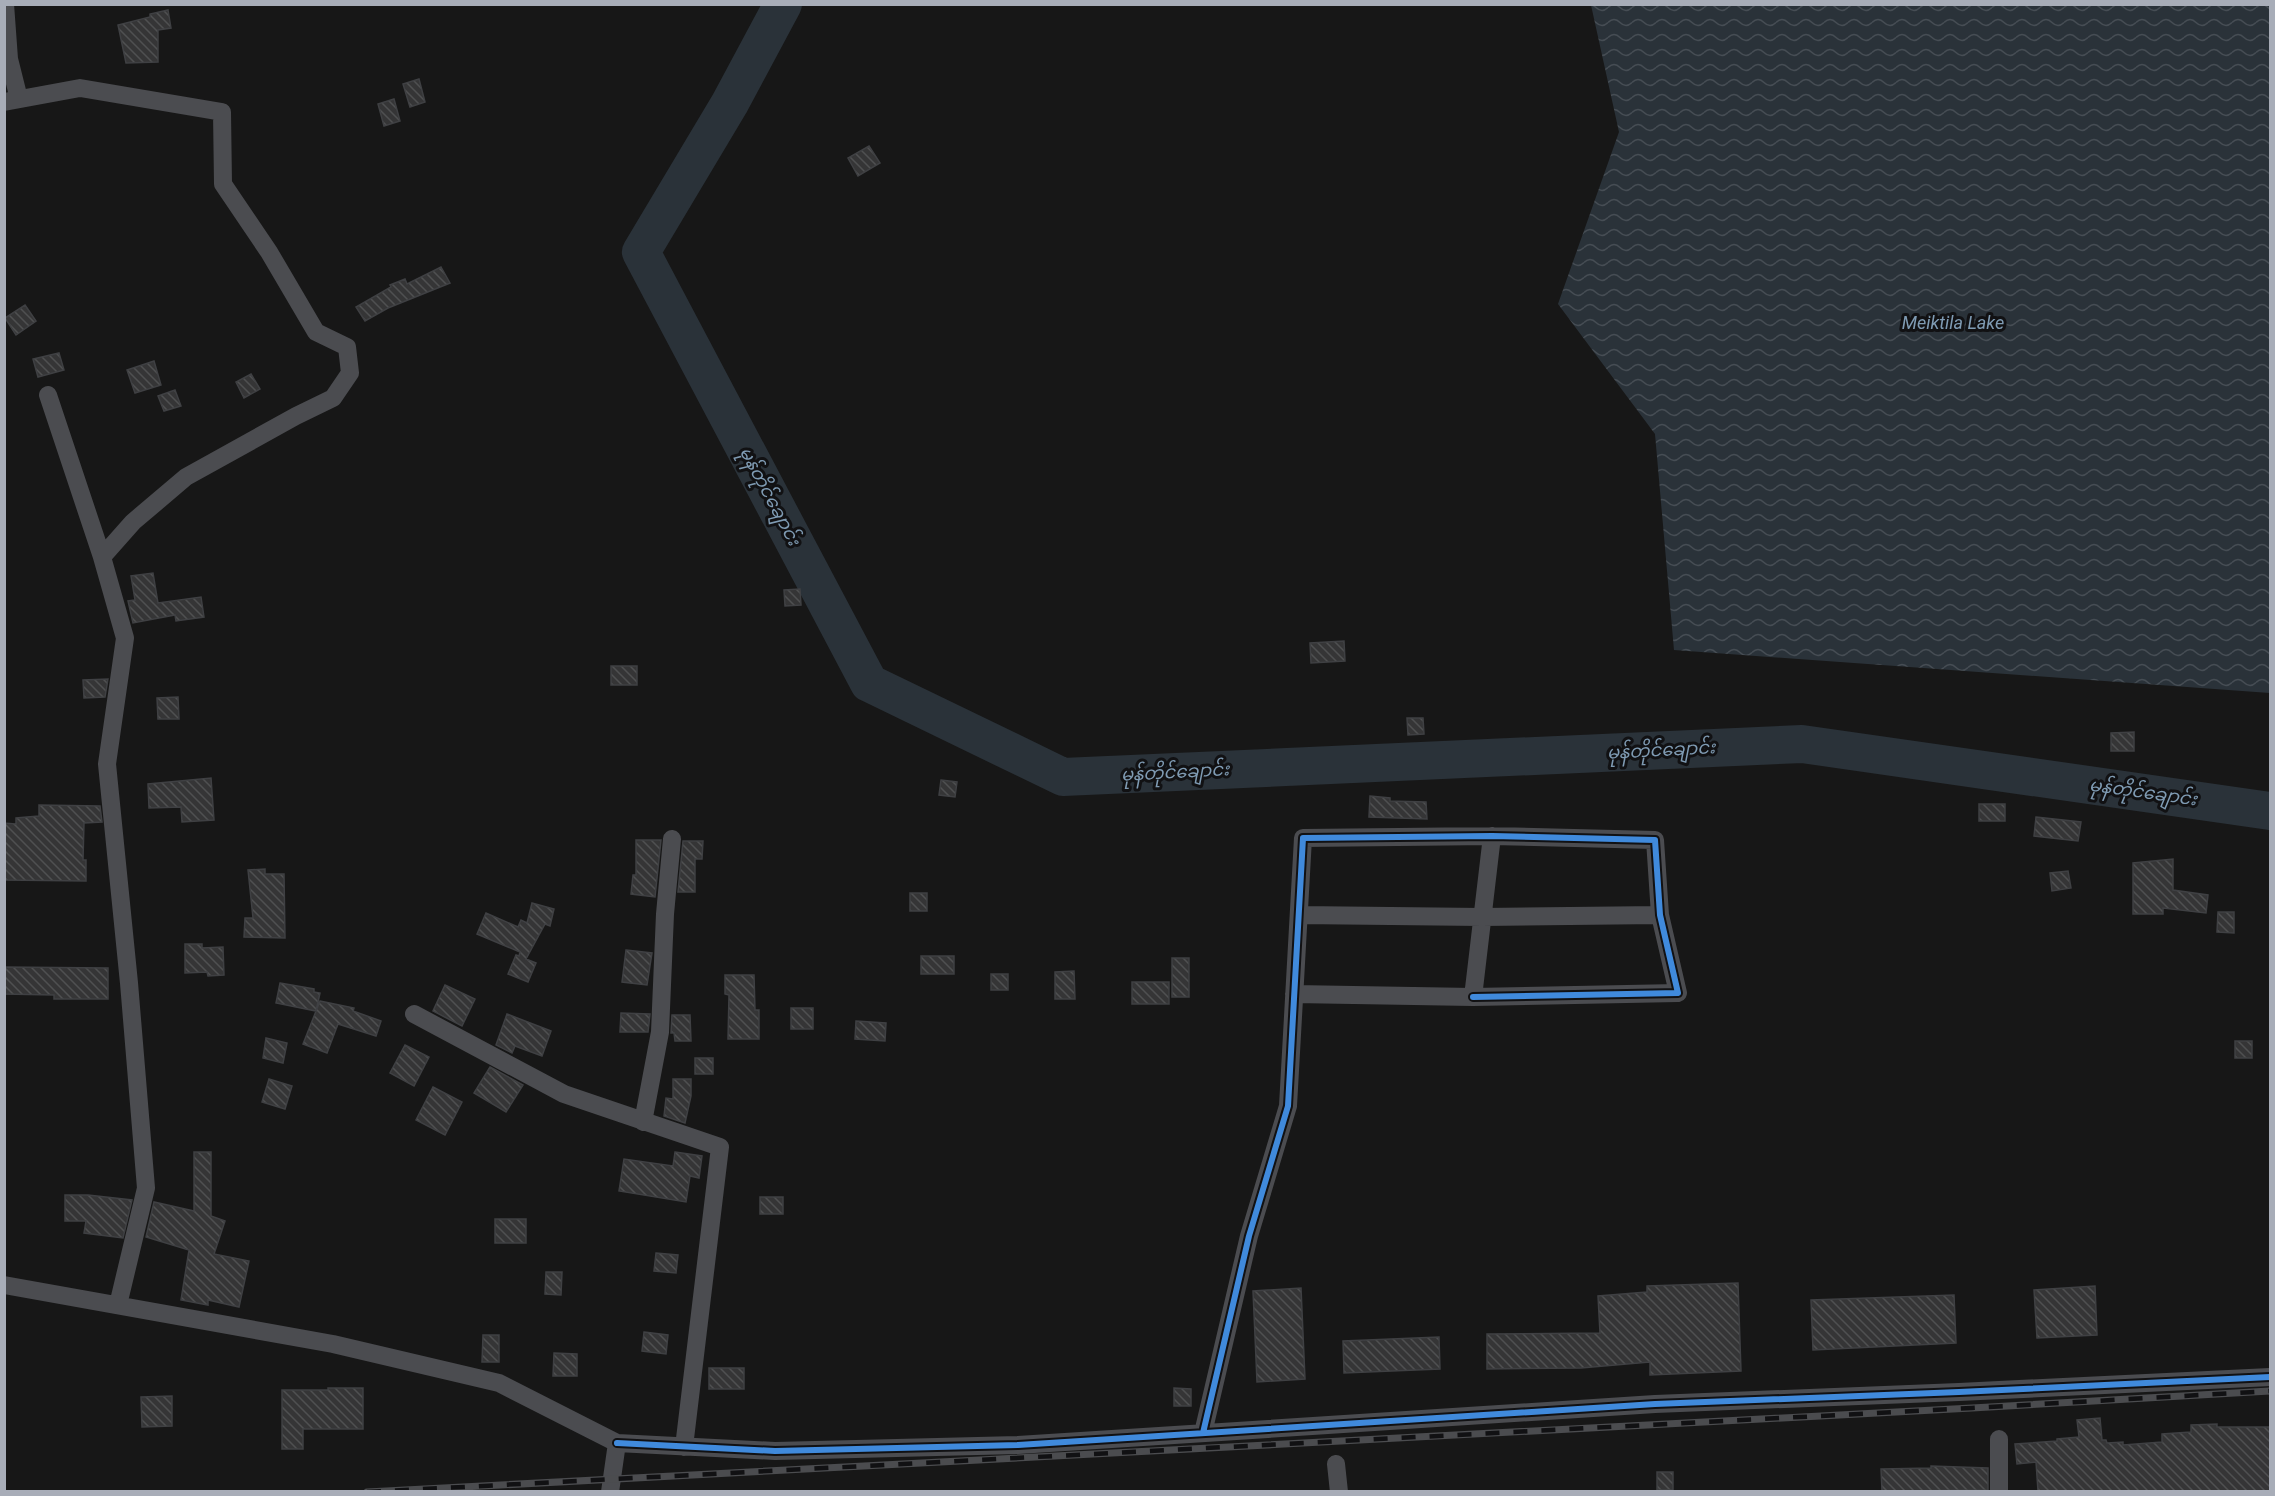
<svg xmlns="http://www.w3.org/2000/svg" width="2275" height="1496" font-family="Roboto,'Noto Sans Myanmar',sans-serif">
	<defs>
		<pattern id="water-waves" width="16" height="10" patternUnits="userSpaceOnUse" patternTransform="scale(1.5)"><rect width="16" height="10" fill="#2a3239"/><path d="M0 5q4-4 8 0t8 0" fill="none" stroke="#464d54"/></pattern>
		<pattern id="building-back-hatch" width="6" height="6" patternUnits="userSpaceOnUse" patternTransform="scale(1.5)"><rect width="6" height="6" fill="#353536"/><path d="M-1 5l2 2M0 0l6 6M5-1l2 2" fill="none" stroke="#4f5051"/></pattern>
	</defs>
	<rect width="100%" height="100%" fill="#171717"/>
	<path fill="url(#water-waves)" d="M 1591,5 L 2270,5 L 2270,693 L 1674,650 L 1655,434 L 1558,304 L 1619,132 Z"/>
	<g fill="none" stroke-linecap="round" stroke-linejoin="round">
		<path stroke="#2a3239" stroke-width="38" d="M 783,4 L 730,103 L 641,252 L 869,683 L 1063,777 L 1802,744 L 2270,811"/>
	</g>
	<path fill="url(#building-back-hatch)" stroke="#3f4043" stroke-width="1.5" d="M 168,10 L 171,28 L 158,30 L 158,62 L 126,63 L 118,25 L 150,17 L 150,14 Z
		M 419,79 L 425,102 L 410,107 L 403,84 Z
		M 394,99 L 400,121 L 384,126 L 378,104 Z
		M 869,146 L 880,163 L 858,176 L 848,158 Z
		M 441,267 L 450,283 L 388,308 L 365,321 L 356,307 L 391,287 L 390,285 L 405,279 L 407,284 Z
		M 25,305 L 36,321 L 16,335 L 5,318 Z
		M 59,353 L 64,370 L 38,377 L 33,359 Z
		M 154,361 L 161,385 L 135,393 L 127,370 Z
		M 251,374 L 260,389 L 244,398 L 236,382 Z
		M 175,390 L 181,406 L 164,411 L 158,396 Z
		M 153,573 L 158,603 L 201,597 L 204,617 L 176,621 L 175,615 L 133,623 L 128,601 L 135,600 L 131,576 Z
		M 800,589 L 801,605 L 785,606 L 784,590 Z
		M 1344,641 L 1345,661 L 1311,663 L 1310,643 Z
		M 611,666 L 637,666 L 637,685 L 611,685 Z
		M 108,679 L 105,697 L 84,698 L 83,680 Z
		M 178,697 L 179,719 L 158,719 L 157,698 Z
		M 1407,718 L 1423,718 L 1424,734 L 1408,735 Z
		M 2134,732 L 2134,751 L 2111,751 L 2111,733 Z
		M 211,778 L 214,820 L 182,822 L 181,807 L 149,808 L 148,784 Z
		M 941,780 L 957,782 L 955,797 L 939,795 Z
		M 1370,796 L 1390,798 L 1390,801 L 1426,802 L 1427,819 L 1369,817 Z
		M 1979,804 L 2005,804 L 2005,821 L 1979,821 Z
		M 39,805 L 100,806 L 102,822 L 84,823 L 83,860 L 86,860 L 86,881 L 4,880 L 4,823 L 16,824 L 16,818 L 39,816 Z
		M 2036,817 L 2081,822 L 2078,841 L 2034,836 Z
		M 636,840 L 661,840 L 655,897 L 631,894 L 633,875 L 636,875 Z
		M 683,841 L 703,841 L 702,859 L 695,859 L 695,892 L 678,892 Z
		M 2173,859 L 2173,890 L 2208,895 L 2206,913 L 2163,908 L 2163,914 L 2133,914 L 2133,863 Z
		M 265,869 L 265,874 L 284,874 L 285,938 L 244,937 L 245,918 L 253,918 L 248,870 Z
		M 2068,871 L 2071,888 L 2052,891 L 2050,873 Z
		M 910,893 L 927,893 L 927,911 L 910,911 Z
		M 532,903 L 554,909 L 550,926 L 545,924 L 526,959 L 536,963 L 528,982 L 508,974 L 516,955 L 519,956 L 520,952 L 477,934 L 486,913 L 518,927 L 521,920 L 527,923 Z
		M 2218,912 L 2234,912 L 2234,933 L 2217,932 Z
		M 185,944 L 202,944 L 202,948 L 223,947 L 224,975 L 208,976 L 207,972 L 185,973 Z
		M 626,950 L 652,953 L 647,985 L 622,982 Z
		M 921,956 L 954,956 L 954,974 L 921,974 Z
		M 1172,958 L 1189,958 L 1189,997 L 1172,997 Z
		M 4,967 L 108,968 L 108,999 L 54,999 L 54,995 L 4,994 Z
		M 1074,971 L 1075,999 L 1055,999 L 1055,972 Z
		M 991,974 L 1008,974 L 1008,990 L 991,990 Z
		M 725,975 L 754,975 L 755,1010 L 759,1010 L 759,1039 L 728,1039 L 729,995 L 725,994 Z
		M 1132,982 L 1169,982 L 1169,1004 L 1132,1004 Z
		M 280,983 L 314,989 L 314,992 L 320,993 L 316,1011 L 276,1003 Z
		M 445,985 L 475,999 L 462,1026 L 433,1011 Z
		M 320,1001 L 354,1008 L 353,1011 L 381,1021 L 376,1036 L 338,1024 L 327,1053 L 303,1044 Z
		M 791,1008 L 813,1008 L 813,1029 L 791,1029 Z
		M 621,1013 L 650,1014 L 648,1032 L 620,1032 Z
		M 507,1014 L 551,1031 L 542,1056 L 515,1046 L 512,1053 L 496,1045 Z
		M 672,1015 L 690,1015 L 691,1041 L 675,1041 L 674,1033 L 671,1033 Z
		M 856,1021 L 886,1023 L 885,1041 L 855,1039 Z
		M 266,1038 L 287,1043 L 283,1063 L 263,1058 Z
		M 2235,1041 L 2252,1041 L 2252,1058 L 2235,1058 Z
		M 405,1045 L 429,1057 L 414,1086 L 390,1073 Z
		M 695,1058 L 713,1058 L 713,1074 L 695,1074 Z
		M 490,1067 L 523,1085 L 506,1112 L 474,1093 Z
		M 269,1079 L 292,1086 L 285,1109 L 262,1102 Z
		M 673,1079 L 691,1079 L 691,1096 L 685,1123 L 664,1116 L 666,1098 L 673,1099 Z
		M 433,1087 L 462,1102 L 445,1135 L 416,1120 Z
		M 194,1152 L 211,1152 L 211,1216 L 225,1221 L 214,1254 L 249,1261 L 239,1307 L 208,1300 L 208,1305 L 181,1300 L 189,1250 L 146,1237 L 154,1202 L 194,1211 Z
		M 675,1152 L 702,1156 L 699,1178 L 690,1176 L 686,1202 L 619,1191 L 624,1159 L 673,1166 Z
		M 65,1195 L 88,1195 L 132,1200 L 123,1238 L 84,1233 L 86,1221 L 65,1221 Z
		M 760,1197 L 783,1197 L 783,1214 L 760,1214 Z
		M 495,1219 L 526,1219 L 526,1243 L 495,1243 Z
		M 656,1253 L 678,1255 L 676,1273 L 654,1271 Z
		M 546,1272 L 562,1272 L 561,1295 L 545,1294 Z
		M 1738,1283 L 1741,1371 L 1650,1375 L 1650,1362 L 1581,1368 L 1487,1369 L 1487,1334 L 1600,1333 L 1598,1296 L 1647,1292 L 1647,1286 Z
		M 2095,1286 L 2097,1335 L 2037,1338 L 2034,1290 Z
		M 1301,1288 L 1305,1379 L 1257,1382 L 1253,1291 Z
		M 1954,1295 L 1956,1343 L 1813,1350 L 1811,1300 Z
		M 644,1332 L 668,1335 L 666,1354 L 642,1351 Z
		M 483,1335 L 499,1335 L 499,1362 L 482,1362 Z
		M 1439,1337 L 1440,1369 L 1344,1373 L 1343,1341 Z
		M 554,1353 L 577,1354 L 577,1376 L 553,1376 Z
		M 709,1368 L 744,1368 L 744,1389 L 709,1389 Z
		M 328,1388 L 363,1388 L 363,1429 L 303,1429 L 303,1449 L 282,1449 L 282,1390 L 328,1390 Z
		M 1174,1388 L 1191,1389 L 1191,1406 L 1174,1406 Z
		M 172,1396 L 172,1426 L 142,1427 L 141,1397 Z
		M 2100,1418 L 2102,1440 L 2106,1440 L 2107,1443 L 2123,1442 L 2123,1445 L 2162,1442 L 2162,1434 L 2191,1432 L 2191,1425 L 2217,1424 L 2217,1427 L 2271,1427 L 2271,1491 L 2038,1491 L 2036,1462 L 2017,1464 L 2015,1444 L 2057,1441 L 2057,1439 L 2079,1437 L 2077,1420 Z
		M 1931,1466 L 1988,1468 L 1988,1490 L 1882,1491 L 1881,1469 L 1931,1468 Z
		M 1657,1472 L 1673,1472 L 1673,1490 L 1657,1490 Z"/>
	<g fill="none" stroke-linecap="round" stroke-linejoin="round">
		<path stroke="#4b4c50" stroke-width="18" d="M 5,4 L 9,59 L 19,99
			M 4,102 L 80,88 L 222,112 L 223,184 L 269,252 L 316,332 L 347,347 L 350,373 L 333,398 L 296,416 L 186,477 L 133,522 L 102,557
			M 48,395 L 102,557 L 125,638 L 107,764 L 129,983 L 146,1188 L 118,1305
			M 1299,915 L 1482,917 L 1660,915
			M 1294,994 L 1473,997 L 1492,836
			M 414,1014 L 564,1094 L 720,1147 L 684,1447
			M 643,1122 L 660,1032 L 665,914 L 672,839
			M 4,1285 L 333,1344 L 499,1383 L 617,1443 L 610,1492
			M 1203,1433 L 1249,1236 L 1288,1106 L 1303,838 L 1492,836 L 1655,840 L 1660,915 L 1678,993 L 1473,997
			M 617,1443 L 775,1451 L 1018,1445 L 1655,1404 L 1959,1392 L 2270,1377
			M 1336,1464 L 1339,1492
			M 1999,1492 L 1999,1439"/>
		<defs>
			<path id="rail" d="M 367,1492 L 1972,1408 L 2270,1391"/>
		</defs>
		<use href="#rail" stroke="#4b4c4f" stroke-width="7"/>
		<use href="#rail" stroke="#111113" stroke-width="4.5" stroke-dasharray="14" stroke-linecap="butt"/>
		<defs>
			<path id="cycleway" d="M 1203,1433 L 1249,1236 L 1288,1106 L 1303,838 L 1492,836 L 1655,840 L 1660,915 L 1678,993 L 1473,997
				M 617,1443 L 775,1451 L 1018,1445 L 1655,1404 L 1959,1392 L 2270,1377"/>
		</defs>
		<use href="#cycleway" stroke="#111113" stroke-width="10"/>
		<use href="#cycleway" stroke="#408adc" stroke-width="6"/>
	</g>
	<g text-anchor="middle" stroke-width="6" stroke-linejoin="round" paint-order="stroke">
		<g font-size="18" font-style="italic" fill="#7f9bb3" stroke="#111113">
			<text x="1953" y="329">Meiktila Lake</text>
			<text transform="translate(770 496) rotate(62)" y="6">မုန်တိုင်ချောင်း</text>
			<text transform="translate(1661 750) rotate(-3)" y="6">မုန်တိုင်ချောင်း</text>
			<text transform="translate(1175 772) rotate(-3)" y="6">မုန်တိုင်ချောင်း</text>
			<text transform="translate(2143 792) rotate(8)" y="6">မုန်တိုင်ချောင်း</text>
		</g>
	</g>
	<rect width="2275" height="1496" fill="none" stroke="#a8adb8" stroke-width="12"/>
</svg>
